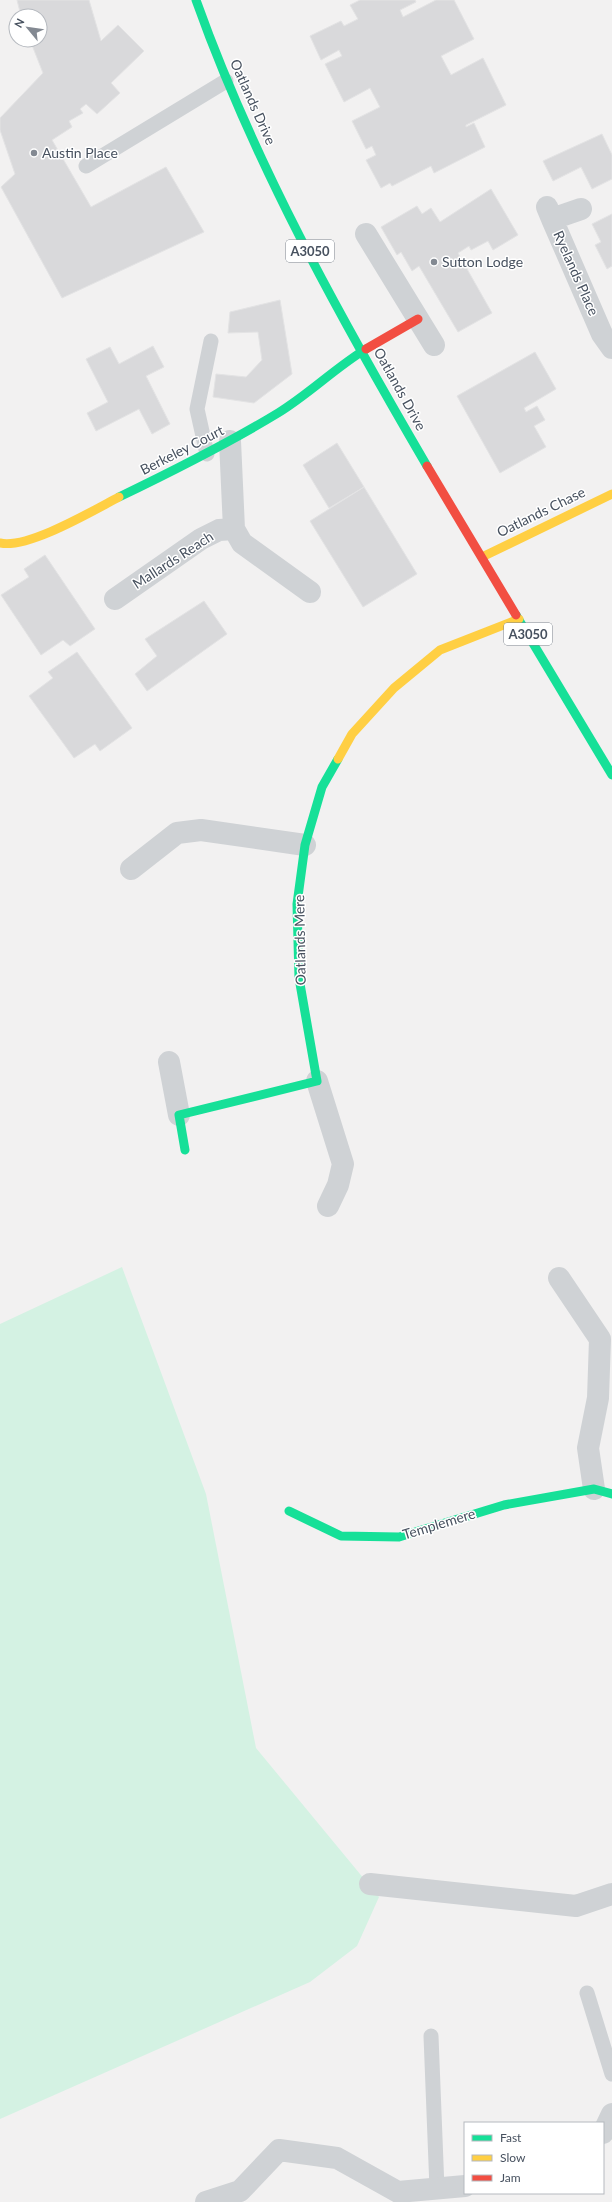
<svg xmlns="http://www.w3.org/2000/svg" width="612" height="2202" font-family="Lato,sans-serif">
	<rect width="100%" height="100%" fill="#f2f1f1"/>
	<path fill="#d4f2e3" d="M 122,1267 L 206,1494 L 256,1748 L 379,1897 L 357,1946 L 310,1982 L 0,2119 L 0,1324 Z"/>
	<path fill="#d9d9db" stroke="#e3e3e4" d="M 17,0 L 89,0 L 101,41 L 118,25 L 144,51 L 111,83 L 120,93 L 97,114 L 86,104 L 80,109 L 83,113 L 69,121 L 72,127 L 52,140 L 91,207 L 166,167 L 204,232 L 62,298 L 1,187 L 15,174 L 0,130 L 0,118 L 43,73 L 30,40 L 40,40 L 40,16 L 21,16 Z
		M 360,0 L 415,0 L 416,2 L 400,10 L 403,17 L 436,0 L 454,0 L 474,39 L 441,56 L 451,75 L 483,58 L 506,105 L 466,125 L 466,127 L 474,123 L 485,147 L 434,173 L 431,166 L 392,186 L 390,183 L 381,188 L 366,160 L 376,155 L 372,146 L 366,149 L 352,121 L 380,107 L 370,88 L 344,102 L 325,64 L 342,56 L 339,50 L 321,60 L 310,36 L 341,21 L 344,26 L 358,19 L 350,5 Z
		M 602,134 L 612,155 L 612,179 L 592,189 L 581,167 L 553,181 L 543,161 Z
		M 491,189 L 518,235 L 493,250 L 488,241 L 471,250 L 469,246 L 458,253 L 492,313 L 458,332 L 419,266 L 412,271 L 401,252 L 397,255 L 381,227 L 417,206 L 422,214 L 431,208 L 440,222 Z
		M 612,214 L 612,266 L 607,269 L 595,245 L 601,242 L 592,224 Z
		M 280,300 L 292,374 L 254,403 L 213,397 L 216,374 L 246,377 L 262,360 L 258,332 L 228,333 L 230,312 Z
		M 153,346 L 164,367 L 146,376 L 170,424 L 152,434 L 139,409 L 96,431 L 87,413 L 108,402 L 86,359 L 110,347 L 119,364 Z
		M 535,352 L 556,389 L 524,408 L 526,412 L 537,406 L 545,420 L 534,426 L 546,447 L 500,473 L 457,396 Z
		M 337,443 L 364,487 L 329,508 L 303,465 Z
		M 364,487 L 417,574 L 363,607 L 310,521 Z
		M 45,555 L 95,629 L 70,646 L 63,640 L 41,655 L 1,595 L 29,577 L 24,569 Z
		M 204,601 L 227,634 L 147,691 L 135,674 L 157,656 L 145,639 Z
		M 77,652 L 132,728 L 100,751 L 95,744 L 74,758 L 29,696 L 53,678 L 48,672 Z"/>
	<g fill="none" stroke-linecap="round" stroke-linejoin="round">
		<path stroke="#cfd2d5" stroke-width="15" d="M 86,166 L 226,81
			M 207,454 L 197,409 L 211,341
			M 587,1993 L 612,2074
			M 431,2036 L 437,2189"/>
		<path stroke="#cfd2d5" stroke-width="22" d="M 547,207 L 552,219 L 581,209
			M 552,219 L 602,334 L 612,348
			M 366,234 L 434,345
			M 230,441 L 234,529 L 242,543 L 310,592
			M 115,599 L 201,539 L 219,530 L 234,529
			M 131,869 L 177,833 L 201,830 L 305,845
			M 169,1062 L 179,1115
			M 317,1081 L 343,1164 L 338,1185 L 328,1206
			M 559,1278 L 600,1339 L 598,1398 L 588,1448 L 594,1489
			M 370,1884 L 576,1906 L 612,1894
			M 603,2133 L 612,2114
			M 206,2202 L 240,2191 L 279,2150 L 337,2158 L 398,2192 L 465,2186"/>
		<path stroke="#16e098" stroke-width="9" d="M 196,0 C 254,163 340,317 427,466
			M 119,497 C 173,471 227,444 278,413 C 309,394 335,368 366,349
			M 516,615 L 612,775
			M 185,1150 L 179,1115 L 317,1081 L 299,978 L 297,904 L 305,845 L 322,787 L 338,759
			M 289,1511 L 341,1536 L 399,1537 L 504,1505 L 594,1489 L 612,1494"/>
		<path stroke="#ffcf43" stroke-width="9" d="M 0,543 C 28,549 92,511 119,497
			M 482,557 L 612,494
			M 338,759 L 352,734 L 394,688 L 440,650 L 519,619"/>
		<path stroke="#f24e42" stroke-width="9" d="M 366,349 L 418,319
			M 427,466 L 516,615"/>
	</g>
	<g fill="#838992" stroke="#fff" stroke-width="1.5">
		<circle cx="34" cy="153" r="4"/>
		<circle cx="434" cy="262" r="4"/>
	</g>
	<g text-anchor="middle" stroke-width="3" stroke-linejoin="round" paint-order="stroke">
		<g fill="#fff" stroke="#7e858f" stroke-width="1">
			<rect x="286" y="240" width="48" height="22" rx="3"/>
			<rect x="504" y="623" width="48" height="22" rx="3"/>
		</g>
		<g font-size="13" font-weight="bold" fill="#47515f">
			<text x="310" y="256">A3050</text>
			<text x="528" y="639">A3050</text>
		</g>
		<g font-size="14" fill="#47515f" stroke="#fff">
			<text transform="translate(253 102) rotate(66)" y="5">Oatlands Drive</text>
			<text transform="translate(576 273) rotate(66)" y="5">Ryelands Place</text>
			<text transform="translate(400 389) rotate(61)" y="5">Oatlands Drive</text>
			<text transform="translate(182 450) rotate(-27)" y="5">Berkeley Court</text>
			<text transform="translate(541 512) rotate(-26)" y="5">Oatlands Chase</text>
			<text transform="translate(173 560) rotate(-33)" y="5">Mallards Reach</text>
			<text transform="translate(300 940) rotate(-91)" y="5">Oatlands Mere</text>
			<text transform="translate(439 1524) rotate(-17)" y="5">Templemere</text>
		</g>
		<g font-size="14" fill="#47515f" stroke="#fff" text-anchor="start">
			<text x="42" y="158">Austin Place</text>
			<text x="442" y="267">Sutton Lodge</text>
		</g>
	</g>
	<rect x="464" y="2122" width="140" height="72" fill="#ffffff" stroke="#b5b9bf"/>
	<rect x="472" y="2135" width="20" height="6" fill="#16e098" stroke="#b5b9bf"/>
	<text x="500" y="2142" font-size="12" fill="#47515f">Fast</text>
	<rect x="472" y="2155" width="20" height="6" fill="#ffcf43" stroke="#b5b9bf"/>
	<text x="500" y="2162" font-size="12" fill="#47515f">Slow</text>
	<rect x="472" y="2175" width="20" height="6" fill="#f24e42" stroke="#b5b9bf"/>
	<text x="500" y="2182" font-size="12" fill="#47515f">Jam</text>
	<g transform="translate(28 28) rotate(299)"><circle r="19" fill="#ffffff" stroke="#b5b9bf"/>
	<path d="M0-3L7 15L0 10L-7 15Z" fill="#838992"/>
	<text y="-6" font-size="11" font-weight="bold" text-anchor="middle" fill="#47515f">N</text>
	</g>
</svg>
